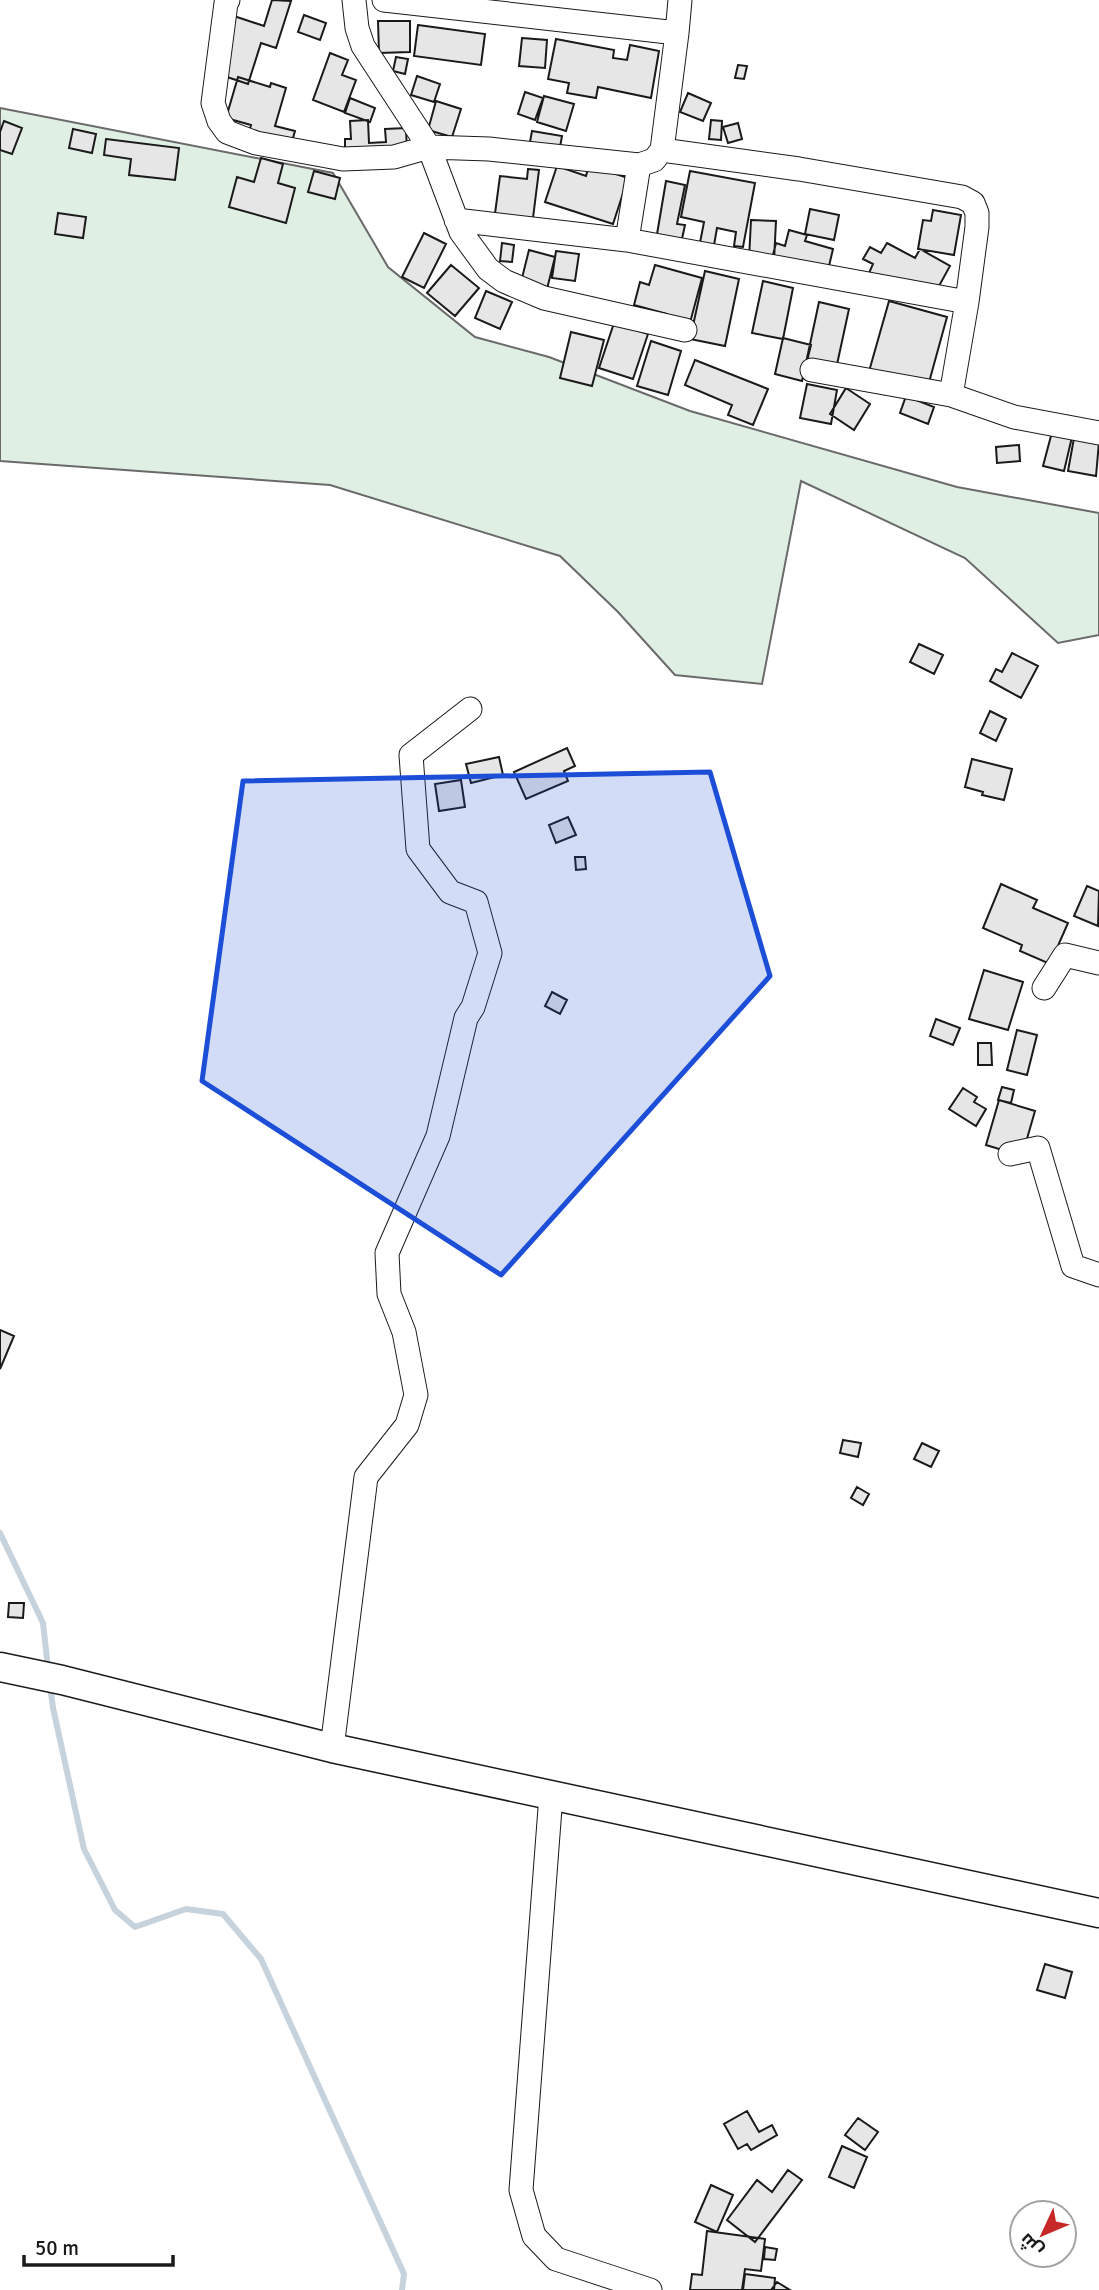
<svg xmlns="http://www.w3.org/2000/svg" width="1099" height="2290" font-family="Signika,Cairo,sans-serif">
	<rect width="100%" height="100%" fill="#fff"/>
	<path fill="#e0efe3" stroke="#6a6a6a" stroke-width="2" d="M 0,108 L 333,173 L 388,267 L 475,337 L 549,357 L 690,411 L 957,487 L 1099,513 L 1099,635 L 1058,643 L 965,558 L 801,481 L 762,684 L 675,675 L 618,612 L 560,556 L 330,485 L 0,461 Z"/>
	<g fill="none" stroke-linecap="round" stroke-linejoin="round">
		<path stroke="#c6d2dc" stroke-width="6" d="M 0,1533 L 43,1623 L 48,1668
			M 50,1686 L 53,1708 L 84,1849 L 115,1910 L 135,1927 L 186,1909 L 223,1914 L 261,1959 L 404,2274 L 402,2290"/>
	</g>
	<path fill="#e6e6e6" stroke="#1a1a1a" stroke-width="2" d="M 272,0 L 291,1 L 276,48 L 261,43 L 248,84 L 212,72 L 231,15 L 264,26 Z
		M 304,15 L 326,23 L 320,40 L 298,32 Z
		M 378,21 L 410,21 L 410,52 L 379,53 Z
		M 418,25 L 485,34 L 481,65 L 414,56 Z
		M 522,38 L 547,40 L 545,68 L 519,66 Z
		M 556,39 L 614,50 L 613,58 L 627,60 L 630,45 L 659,51 L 651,98 L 598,87 L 596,98 L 567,93 L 569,83 L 548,79 Z
		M 330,53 L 348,60 L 342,75 L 356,80 L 344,112 L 313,100 Z
		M 396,57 L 408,59 L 405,74 L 393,71 Z
		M 738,65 L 747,66 L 744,79 L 735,78 Z
		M 417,76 L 440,84 L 434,102 L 411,95 Z
		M 238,77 L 270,87 L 271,83 L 286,88 L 275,126 L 295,131 L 287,159 L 245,147 L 251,125 L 226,118 Z
		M 525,92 L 543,98 L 535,120 L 518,114 Z
		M 688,93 L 711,103 L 703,121 L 680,112 Z
		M 544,96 L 574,104 L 566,131 L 537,122 Z
		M 350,98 L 375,108 L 370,122 L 345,113 Z
		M 436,101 L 461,109 L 452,137 L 428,130 Z
		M 368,120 L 369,143 L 386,142 L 385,129 L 406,128 L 407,153 L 345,156 L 345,139 L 351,139 L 350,121 Z
		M 711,120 L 722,121 L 721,140 L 709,139 Z
		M 4,121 L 22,128 L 12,154 L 0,150 L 0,132 Z
		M 738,123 L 742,139 L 728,143 L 723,127 Z
		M 73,129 L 96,134 L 92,153 L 69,148 Z
		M 532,131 L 562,136 L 558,158 L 528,153 Z
		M 106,139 L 179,148 L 175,180 L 129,175 L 131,159 L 104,155 Z
		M 261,158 L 283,164 L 278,183 L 295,188 L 286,223 L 229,207 L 237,177 L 254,182 Z
		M 589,165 L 628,178 L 613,224 L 545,202 L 557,166 L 586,176 Z
		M 528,169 L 539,170 L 532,226 L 494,221 L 500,176 L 527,179 Z
		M 314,171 L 340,178 L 335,199 L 308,192 Z
		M 690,171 L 755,183 L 743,247 L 734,246 L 736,232 L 717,228 L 713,251 L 699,248 L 704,222 L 681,217 Z
		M 666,181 L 685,185 L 677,224 L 685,225 L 678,257 L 654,252 Z
		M 810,209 L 839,215 L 834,240 L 805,234 Z
		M 933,210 L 961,215 L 954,255 L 918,249 L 923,220 L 931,221 Z
		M 58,213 L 86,217 L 83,238 L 55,234 Z
		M 751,220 L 776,221 L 774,261 L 749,259 Z
		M 789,230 L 807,235 L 805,241 L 833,249 L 825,283 L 772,259 L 776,243 L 785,246 Z
		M 424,233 L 446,244 L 424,288 L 402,277 Z
		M 502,243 L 514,245 L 512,262 L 500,261 Z
		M 887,243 L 915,258 L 920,249 L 950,266 L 928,306 L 869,273 L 873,264 L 863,259 L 870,247 L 881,253 Z
		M 529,250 L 555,257 L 546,293 L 520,286 Z
		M 556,251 L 579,254 L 575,281 L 552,278 Z
		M 451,265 L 479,288 L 455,316 L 427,293 Z
		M 655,265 L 702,278 L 687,334 L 664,328 L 667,314 L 634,305 L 640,282 L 649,285 Z
		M 705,271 L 739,279 L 725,346 L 690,339 Z
		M 763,281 L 793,288 L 783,339 L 752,333 Z
		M 486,291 L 512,302 L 500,329 L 475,318 Z
		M 889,301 L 947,317 L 928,386 L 866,382 Z
		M 819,302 L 849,309 L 833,383 L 803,377 Z
		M 614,323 L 648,334 L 633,379 L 599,368 Z
		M 571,332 L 604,340 L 592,386 L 560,378 Z
		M 783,338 L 811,345 L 802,381 L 775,374 Z
		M 651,341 L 681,351 L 668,395 L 637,386 Z
		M 695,360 L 768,389 L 753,425 L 728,415 L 732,405 L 685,385 Z
		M 807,384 L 837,390 L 831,424 L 800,418 Z
		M 846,388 L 870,404 L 854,430 L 830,414 Z
		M 906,396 L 934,407 L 928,424 L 900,413 Z
		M 1052,432 L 1072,437 L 1064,471 L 1043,466 Z
		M 1074,438 L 1099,442 L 1096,476 L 1068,471 Z
		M 1019,445 L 1020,461 L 997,463 L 996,447 Z
		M 919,644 L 943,655 L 934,674 L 910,662 Z
		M 1012,653 L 1038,666 L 1021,698 L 990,681 L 996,669 L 1002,672 Z
		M 990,711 L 1006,719 L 996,741 L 980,733 Z
		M 567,748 L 575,766 L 564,771 L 568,781 L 526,799 L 514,772 Z
		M 499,757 L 503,775 L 471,783 L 466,764 Z
		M 972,759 L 1012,769 L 1004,800 L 982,795 L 983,792 L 965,787 Z
		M 461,780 L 465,807 L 439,811 L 435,784 Z
		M 568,817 L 576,835 L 556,843 L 549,825 Z
		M 575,857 L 585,857 L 586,869 L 576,870 Z
		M 1001,884 L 1037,900 L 1033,908 L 1068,923 L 1050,964 L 1020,951 L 1022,945 L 983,928 Z
		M 1087,886 L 1099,891 L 1098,926 L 1074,916 Z
		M 984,970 L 1023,982 L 1008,1030 L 969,1019 Z
		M 552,992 L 567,1000 L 560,1014 L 545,1006 Z
		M 936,1019 L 960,1028 L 953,1045 L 930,1036 Z
		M 1017,1030 L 1037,1035 L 1027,1075 L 1007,1070 Z
		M 978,1043 L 991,1043 L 992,1065 L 978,1065 Z
		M 1002,1087 L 1014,1090 L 1011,1103 L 998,1100 Z
		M 963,1088 L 977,1097 L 974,1102 L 986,1109 L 976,1126 L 949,1109 Z
		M 999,1100 L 1035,1111 L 1022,1156 L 986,1145 Z
		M 0,1330 L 14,1336 L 0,1369 Z
		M 843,1440 L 861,1443 L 858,1457 L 840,1453 Z
		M 922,1443 L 939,1451 L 931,1467 L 914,1459 Z
		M 857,1487 L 869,1494 L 863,1505 L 851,1498 Z
		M 9,1603 L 24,1603 L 23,1618 L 8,1617 Z
		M 1045,1964 L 1072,1972 L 1065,1998 L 1037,1990 Z
		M 747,2111 L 759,2132 L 772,2125 L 777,2135 L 751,2150 L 747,2144 L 738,2149 L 724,2124 Z
		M 858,2118 L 878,2132 L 865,2150 L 845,2135 Z
		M 842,2146 L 867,2157 L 854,2188 L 829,2177 Z
		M 788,2170 L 802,2180 L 755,2242 L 727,2220 L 757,2180 L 772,2192 Z
		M 711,2185 L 733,2195 L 717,2232 L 695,2222 Z
		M 707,2231 L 765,2239 L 761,2271 L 745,2269 L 742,2290 L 690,2290 L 692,2274 L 702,2275 Z
		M 765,2247 L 777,2249 L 775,2260 L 764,2259 Z
		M 745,2274 L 775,2278 L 774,2290 L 743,2290 Z
		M 777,2282 L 790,2290 L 771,2290 Z"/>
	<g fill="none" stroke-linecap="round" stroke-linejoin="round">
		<defs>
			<path id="minor" d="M 228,0 L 226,3 L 213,103 L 219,121 L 227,132 L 256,143 L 343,159 L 394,157 L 429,147 L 489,149 L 639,165 L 654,160 L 662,150 L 677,33
				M 354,0 L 357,28 L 363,46 L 429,147 L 461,232 L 488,269 L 504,281 L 544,298 L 685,330
				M 384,0 L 677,33 L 680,0
				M 662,150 L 799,169 L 962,197 L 973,203 L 977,213 L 977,227 L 967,302 L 951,395 L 1014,417 L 1099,433
				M 456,220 L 627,240 L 639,165
				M 627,240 L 967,302
				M 812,370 L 951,395
				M 1044,988 L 1065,955 L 1099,963
				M 1010,1154 L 1038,1148 L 1073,1266 L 1099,1275
				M 332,1748 L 366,1477 L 407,1425 L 416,1395 L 404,1332 L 389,1294 L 387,1253 L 438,1136 L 466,1018 L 473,1007 L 490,953 L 476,902 L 450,892 L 418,849 L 411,755 L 470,709
				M 551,1795 L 521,2190 L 534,2236 L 556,2259 L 650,2290"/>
			<path id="major" d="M 0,1667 L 62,1680 L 332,1748 L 1099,1913"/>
		</defs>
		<use href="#minor" stroke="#1a1a1a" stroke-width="25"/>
		<use href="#major" stroke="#1a1a1a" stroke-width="31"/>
		<use href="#minor" stroke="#fff" stroke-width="23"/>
		<use href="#major" stroke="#fff" stroke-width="28"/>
	</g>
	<path fill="#1d4ed8" fill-opacity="0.2" stroke="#1d4ed8" stroke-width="5" stroke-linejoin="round" d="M 710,772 L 770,976 L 501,1275 L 202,1081 L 243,781 Z"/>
	<g transform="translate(1043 2234) rotate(226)"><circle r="33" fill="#ffffff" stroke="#a3a3a3" stroke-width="2"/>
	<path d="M0-5L12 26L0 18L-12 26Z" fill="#c62828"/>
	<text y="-10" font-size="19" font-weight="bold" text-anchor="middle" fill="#1a1a1a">ش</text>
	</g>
	<path d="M24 2255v10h149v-10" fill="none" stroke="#1a1a1a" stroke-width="3.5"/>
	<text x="35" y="2255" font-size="21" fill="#1a1a1a" stroke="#ffffff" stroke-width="5" paint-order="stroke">50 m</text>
</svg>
